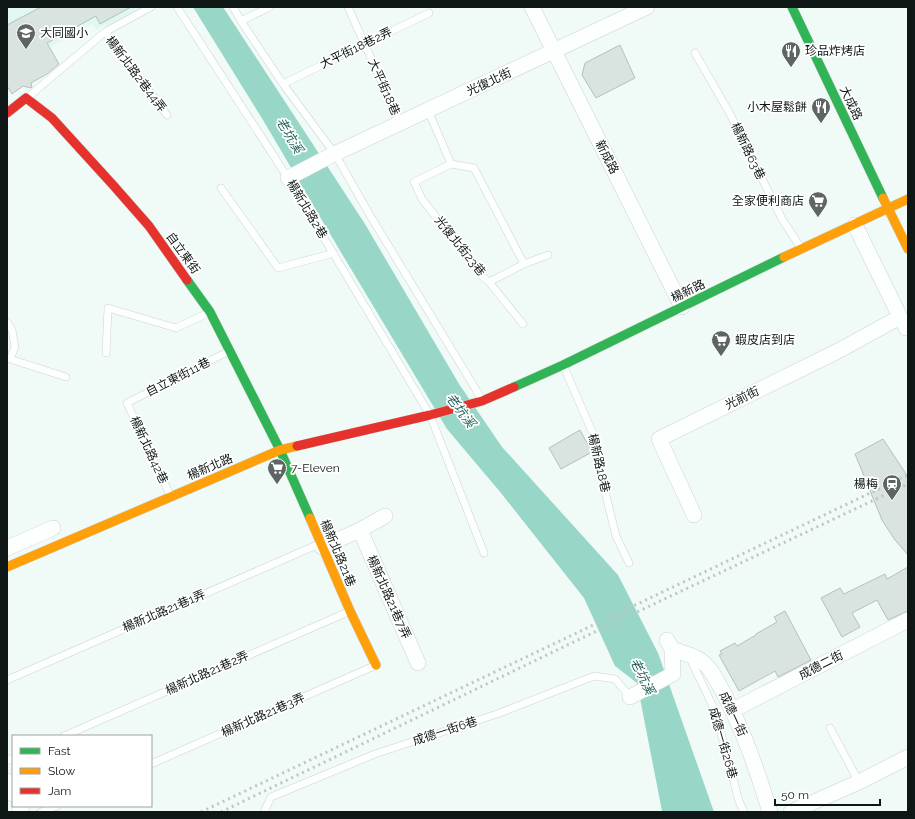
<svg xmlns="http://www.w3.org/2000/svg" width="915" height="819" font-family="Raleway,'Noto Sans TC',sans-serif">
	<rect width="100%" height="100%" fill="#f0faf7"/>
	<path fill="#e0f8f1" d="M 7,7 L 148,7 L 111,28 L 104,25 L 96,30 L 93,24 L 7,70 Z"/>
	<path fill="#98d6c8" d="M 193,7 L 223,7 L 365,224 L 459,384 L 502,447 L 618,575 L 658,653 L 714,812 L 660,812 L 662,811 L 637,683 L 615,666 L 584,598 L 501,493 L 447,429 L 339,249 L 263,120 Z"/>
	<path fill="#d9e3e0" stroke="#b5bfbc" d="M 41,7 L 131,7 L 100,24 L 96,16 L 47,43 L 59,64 L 47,74 L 31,83 L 32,87 L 31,88 L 23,86 L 12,94 L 7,86 L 7,25 Z
		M 620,45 L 635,78 L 596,98 L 582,75 L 585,63 Z
		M 580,430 L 592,452 L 561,469 L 549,448 Z
		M 883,439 L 908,477 L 908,555 L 895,540 L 882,520 L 855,454 Z
		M 908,567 L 908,611 L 888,620 L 877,600 L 852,613 L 860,627 L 842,637 L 821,598 L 840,588 L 844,594 L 885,574 L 887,579 Z
		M 785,611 L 811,660 L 778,677 L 775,671 L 739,691 L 719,655 L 722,654 L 720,651 L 735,643 L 737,646 L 756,635 L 756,634 L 777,622 L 774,617 Z"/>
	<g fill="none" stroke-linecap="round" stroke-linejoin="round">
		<defs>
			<path id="lane" d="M 177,7 L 288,178 L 430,415 L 484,553
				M 233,7 L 241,21 L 283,84 L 335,154 L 371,217 L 475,388 L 481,399
				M 348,7 L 400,123
				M 241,21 L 270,7
				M 105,32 L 151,7
				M 695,53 L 729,112 L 782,219 L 801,248
				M 283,84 L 429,13
				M 28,97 L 105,32 L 167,115
				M 428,110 L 451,164 L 414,182 L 422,199 L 482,276 L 489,282 L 524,264 L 474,168 L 451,164
				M 221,188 L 278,268 L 334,253
				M 524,264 L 548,255
				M 489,282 L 523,324
				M 7,322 L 12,330 L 15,347 L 10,359 L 66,377
				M 106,353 L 108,308 L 176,328 L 208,313
				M 564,367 L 596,441 L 597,459 L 616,536 L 629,563
				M 170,495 L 127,403 L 229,351
				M 689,656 L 715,711 L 739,801 L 744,812
				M 7,680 L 319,544
				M 830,728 L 859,782
				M 64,736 L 348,612
				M 7,761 L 13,758
				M 151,764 L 374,666
				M 41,812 L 57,806
				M 264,812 L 271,797 L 375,754 L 497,714 L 594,676 L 615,679 L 630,697"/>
			<path id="street" d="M 532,7 L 682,307
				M 288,178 L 330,156 L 647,7
				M 855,225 L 900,317 L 906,328 L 908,328
				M 694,515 L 659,439 L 838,351 L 900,317
				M 360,530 L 418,663
				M 322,547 L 360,530 L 385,516
				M 7,548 L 53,528
				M 667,640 L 672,649 C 681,652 692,655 700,660 C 711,668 716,679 722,690 C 743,729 757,770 770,812
				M 630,697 L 673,674 L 672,649
				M 733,710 L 908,620
				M 7,781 L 13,794
				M 19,806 L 22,812
				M 791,812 L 859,782 L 908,757"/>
			<path id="fast" d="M 792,7 L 883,198
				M 187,280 L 210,312 L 280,450 L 310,518
				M 514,387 L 563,365 L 784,257"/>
			<path id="slow" d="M 883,198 L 908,249
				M 784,257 L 908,199
				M 310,518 L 350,611 L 376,665
				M 7,567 L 280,450 L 297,446"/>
			<path id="jam" d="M 7,113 L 26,98 L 52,118 L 113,185 L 149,226 L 187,280
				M 297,446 L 430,415 L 482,401 L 514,387"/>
		</defs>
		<use href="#lane" stroke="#cbd4d1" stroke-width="8"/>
		<use href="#street" stroke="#cbd4d1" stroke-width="16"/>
		<use href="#fast" stroke="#cbd4d1" stroke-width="10"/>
		<use href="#slow" stroke="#cbd4d1" stroke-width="10"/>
		<use href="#jam" stroke="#cbd4d1" stroke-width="10"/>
		<use href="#lane" stroke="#fdfefe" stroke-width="7"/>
		<use href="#street" stroke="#fdfefe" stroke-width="15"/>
		<use href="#fast" stroke="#30b455" stroke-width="9"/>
		<use href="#slow" stroke="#ff9f0a" stroke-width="9"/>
		<use href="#jam" stroke="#e5322d" stroke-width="9"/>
		<path stroke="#c1c4c3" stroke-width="3" stroke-dasharray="2 4" stroke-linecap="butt" d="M 201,812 L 908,475
			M 221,812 L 582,638 L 908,484"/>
	</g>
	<defs>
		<symbol id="school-pin" viewBox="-11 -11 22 30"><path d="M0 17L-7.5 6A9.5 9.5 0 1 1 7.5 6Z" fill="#5d6664" stroke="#fff"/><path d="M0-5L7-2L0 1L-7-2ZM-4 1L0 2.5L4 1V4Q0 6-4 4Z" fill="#fff"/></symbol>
		<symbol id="restaurant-pin" viewBox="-11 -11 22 30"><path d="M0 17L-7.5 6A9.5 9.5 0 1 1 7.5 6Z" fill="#5d6664" stroke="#fff"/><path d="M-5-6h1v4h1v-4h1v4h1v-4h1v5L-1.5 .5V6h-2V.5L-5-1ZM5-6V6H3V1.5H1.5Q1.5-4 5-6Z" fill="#fff"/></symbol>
		<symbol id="supermarket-pin" viewBox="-11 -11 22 30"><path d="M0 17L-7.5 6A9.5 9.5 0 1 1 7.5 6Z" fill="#5d6664" stroke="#fff"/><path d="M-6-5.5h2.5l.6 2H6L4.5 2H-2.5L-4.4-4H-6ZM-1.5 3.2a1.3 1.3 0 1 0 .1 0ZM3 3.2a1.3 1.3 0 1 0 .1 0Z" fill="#fff"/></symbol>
		<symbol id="station-pin" viewBox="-11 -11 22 30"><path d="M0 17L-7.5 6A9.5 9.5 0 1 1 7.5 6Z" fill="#5d6664" stroke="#fff"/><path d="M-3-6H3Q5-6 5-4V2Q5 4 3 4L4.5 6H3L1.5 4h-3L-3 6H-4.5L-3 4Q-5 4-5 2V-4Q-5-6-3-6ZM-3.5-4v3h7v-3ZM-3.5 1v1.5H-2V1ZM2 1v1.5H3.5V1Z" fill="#fff"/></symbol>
	</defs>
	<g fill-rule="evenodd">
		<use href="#school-pin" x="15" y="22" width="22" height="30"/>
		<use href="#restaurant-pin" x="780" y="40" width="22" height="30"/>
		<use href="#restaurant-pin" x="810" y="96" width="22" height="30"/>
		<use href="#supermarket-pin" x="807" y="190" width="22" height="30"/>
		<use href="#supermarket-pin" x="710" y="329" width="22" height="30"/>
		<use href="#supermarket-pin" x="266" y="457" width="22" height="30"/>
		<use href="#station-pin" x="881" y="473" width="22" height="30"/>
	</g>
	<g text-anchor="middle" stroke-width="3.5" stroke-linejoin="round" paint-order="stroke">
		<g font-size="12" fill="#0e1715" stroke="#fff" text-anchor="start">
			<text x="40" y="37">大同國小</text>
			<text x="805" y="55">珍品炸烤店</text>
			<text x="807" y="111" text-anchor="end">小木屋鬆餅</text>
			<text x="804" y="205" text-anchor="end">全家便利商店</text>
			<text x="735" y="344">蝦皮店到店</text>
			<text x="291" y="472">7-Eleven</text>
			<text x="878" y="488" text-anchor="end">楊梅</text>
		</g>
		<g font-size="12" fill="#0e1715" stroke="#fff">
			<text transform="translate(356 48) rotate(-26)" y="4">大平街18巷2弄</text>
			<text transform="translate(136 74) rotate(53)" y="4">楊新北路2巷44弄</text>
			<text transform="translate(489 82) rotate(-25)" y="4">光復北街</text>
			<text transform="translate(384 87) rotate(66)" y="4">大平街18巷</text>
			<text transform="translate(851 103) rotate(65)" y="4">大成路</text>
			<text transform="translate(748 151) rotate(64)" y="4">楊新路63巷</text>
			<text transform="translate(607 157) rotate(63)" y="4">新成路</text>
			<text transform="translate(307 209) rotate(59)" y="4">楊新北路2巷</text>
			<text transform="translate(460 246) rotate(51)" y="4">光復北街23巷</text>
			<text transform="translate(183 253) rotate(54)" y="4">自立東街</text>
			<text transform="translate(688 291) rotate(-26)" y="4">楊新路</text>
			<text transform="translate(178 377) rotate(-27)" y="4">自立東街11巷</text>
			<text transform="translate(742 398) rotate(-26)" y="4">光前街</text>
			<text transform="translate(149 450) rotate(65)" y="4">楊新北路42巷</text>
			<text transform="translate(599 463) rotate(77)" y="4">楊新路18巷</text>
			<text transform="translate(210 467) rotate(-23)" y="4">楊新北路</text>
			<text transform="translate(338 553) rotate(67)" y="4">楊新北路21巷</text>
			<text transform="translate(389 597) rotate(66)" y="4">楊新北路21巷7弄</text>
			<text transform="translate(164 611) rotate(-23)" y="4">楊新北路21巷1弄</text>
			<text transform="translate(821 665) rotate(-27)" y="4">成德二街</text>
			<text transform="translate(207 673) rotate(-24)" y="4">楊新北路21巷2弄</text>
			<text transform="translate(733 714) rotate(65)" y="4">成德一街</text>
			<text transform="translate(263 715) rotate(-24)" y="4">楊新北路21巷3弄</text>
			<text transform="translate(445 731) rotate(-18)" y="4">成德一街6巷</text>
			<text transform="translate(723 743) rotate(74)" y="4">成德一街26巷</text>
		</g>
		<g font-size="13" font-style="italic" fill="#206356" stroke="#fff">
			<text transform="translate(290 135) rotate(59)" y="5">老坑溪</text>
			<text transform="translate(461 410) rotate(53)" y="5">老坑溪</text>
			<text transform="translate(643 676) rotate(64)" y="5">老坑溪</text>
		</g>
	</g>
	<rect width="915" height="819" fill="none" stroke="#0e1715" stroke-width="16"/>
	<rect x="12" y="735" width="140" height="72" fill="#ffffff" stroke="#9fa2a1"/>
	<rect x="20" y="748" width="20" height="6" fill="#30b455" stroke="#9fa2a1"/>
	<text x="48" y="755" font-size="12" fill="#0e1715">Fast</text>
	<rect x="20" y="768" width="20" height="6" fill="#ff9f0a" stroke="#9fa2a1"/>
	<text x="48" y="775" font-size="12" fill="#0e1715">Slow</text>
	<rect x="20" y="788" width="20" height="6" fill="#e5322d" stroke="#9fa2a1"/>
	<text x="48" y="795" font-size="12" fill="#0e1715">Jam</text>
	<path d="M775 799v6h105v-6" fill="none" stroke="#0e1715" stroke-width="2"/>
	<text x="781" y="799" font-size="12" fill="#0e1715" stroke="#ffffff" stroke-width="3" paint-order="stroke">50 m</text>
</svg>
